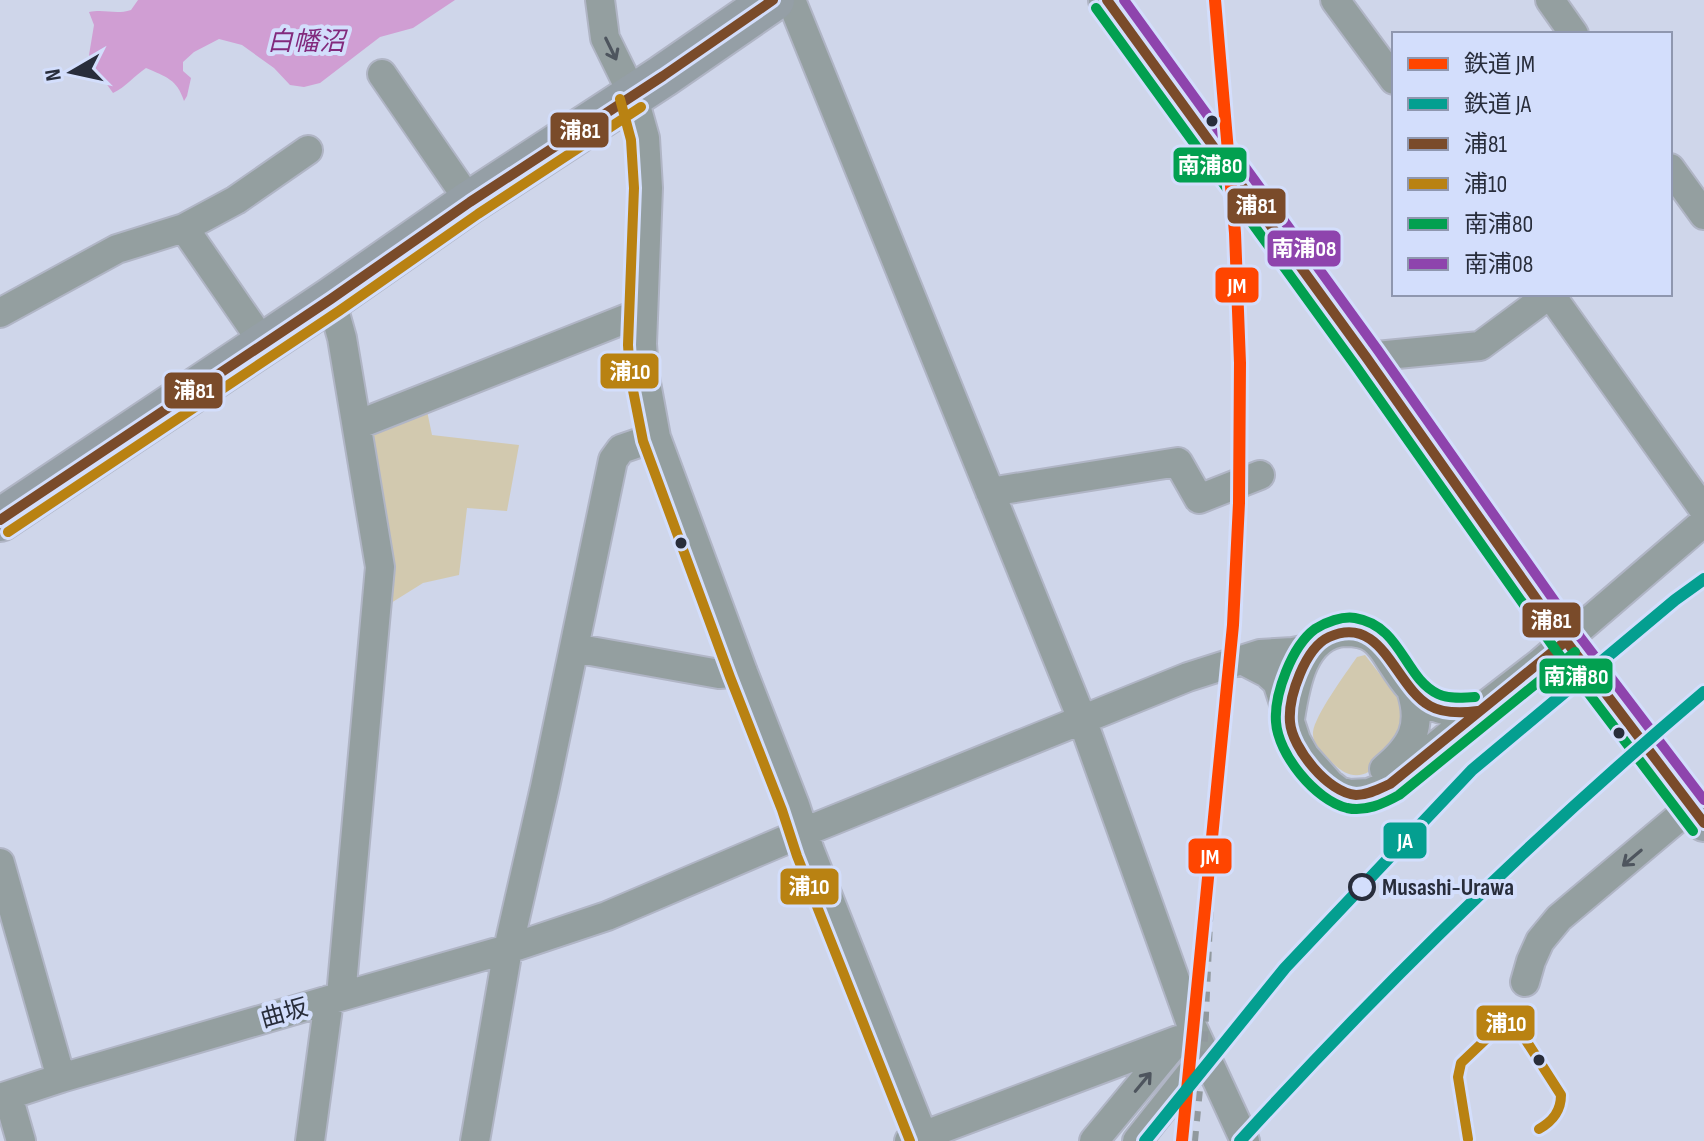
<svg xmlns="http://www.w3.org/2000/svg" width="1704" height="1141" font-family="'Sofia Sans Condensed','Noto Sans JP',sans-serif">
	<rect width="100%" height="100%" fill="#cfd6ea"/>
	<path fill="#d2c9af" d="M 426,406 L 432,435 L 519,445 L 507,511 L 467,508 L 459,575 L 423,583 L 383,608 L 366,429 Z
		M 1365,655 L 1402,703 L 1406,729 C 1384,758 1363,799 1328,758 C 1321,750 1312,743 1313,732 C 1315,715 1346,673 1357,657 Z"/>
	<path fill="#d09ed3" d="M 138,0 L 455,0 L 413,28 L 380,37 L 320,83 L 304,87 L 290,85 L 274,68 L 242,45 L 219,39 L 194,52 L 183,62 L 183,71 L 191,78 L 187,96 L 184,101 C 177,79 166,77 146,68 C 134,76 126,87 113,93 L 96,69 L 89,55 L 94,25 L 89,12 C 106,9 115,15 131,10 Z"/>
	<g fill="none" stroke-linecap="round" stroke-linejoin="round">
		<defs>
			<path id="minor" d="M 600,0 L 605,38 L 633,95 L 645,138 L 648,188 L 642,344 L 644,372 L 656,437 L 743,672 L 795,805 L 810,851 L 925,1141
				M 791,0 L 1082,719 L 1191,1024 L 1245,1141
				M 1335,0 L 1394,80
				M 1550,0 L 1574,34
				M 382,74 L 470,202
				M 1670,168 L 1704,215
				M 184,228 L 264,344
				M 1550,294 L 1704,510
				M 331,299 L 342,338 L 380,567 L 341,996
				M 0,313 L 117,249 L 184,228 L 236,200 L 308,150
				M 1366,357 L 1480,346 L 1550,294
				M 357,425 L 643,312
				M 990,492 L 1178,462 L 1199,499 L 1260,475
				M 574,648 L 719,674 L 743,672
				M 1242,660 L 1267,673 L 1277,682 L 1296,740 L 1305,756 L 1330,784 L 1339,791 L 1349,794 L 1369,793 L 1390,784 L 1478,711 L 1540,663 L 1704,522
				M 1290,719 C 1295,686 1303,634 1345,632 C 1355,632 1366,633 1374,640 C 1382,646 1387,656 1393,665 C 1416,701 1433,716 1478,711
				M 1384,769 C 1412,746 1423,726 1411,690
				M 0,863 L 61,1078
				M 1525,982 L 1531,961 L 1540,941 L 1559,918 L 1691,807
				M 8,1096 L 21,1141
				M 0,1098 L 61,1078 L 329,1000 L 508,949 L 607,916 L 804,832 L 1188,677 L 1260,654 L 1293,652 L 1313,648
				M 310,1141 L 329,1000
				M 475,1141 L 508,949 L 545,787 L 613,460 L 621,449 L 656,437
				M 909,1141 L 1178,1040
				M 1094,1141 L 1175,1043
				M 1137,1141 L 1206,1054"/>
			<path id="major" d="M 1107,0 L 1366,357 L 1566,641 L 1704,823"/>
			<path id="highway" d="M 0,520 L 331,299 L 470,202 L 663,76 L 773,0"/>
		</defs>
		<use href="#minor" stroke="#b0b5c5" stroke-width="32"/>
		<use href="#major" stroke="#b0b5c5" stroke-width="40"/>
		<use href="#highway" stroke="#b0b5c5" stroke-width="46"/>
		<use href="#minor" stroke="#949fa0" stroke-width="28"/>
		<use href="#major" stroke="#97a1a7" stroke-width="36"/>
		<use href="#highway" stroke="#959fa6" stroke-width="42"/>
		<path stroke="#91999e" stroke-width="6" stroke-dasharray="10 10" stroke-linecap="butt" d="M 1195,1141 L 1205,1038 L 1214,829"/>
		<defs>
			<path id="bus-1" d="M 1107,0 L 1366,357 L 1566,641 L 1704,823
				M 0,520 L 331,299 L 470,202 L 663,76 L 773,0
				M 1478,711 C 1463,713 1444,714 1430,706 C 1394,686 1383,613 1329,637 C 1305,648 1288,697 1290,722 C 1292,748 1328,793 1356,795 C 1368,795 1379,789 1390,784 L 1566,641"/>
			<path id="bus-2" d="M 620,99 L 631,140 L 634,188 L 628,345 L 630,375 L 643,441 L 730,677 L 782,810 L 797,856 L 910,1141
				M 8,532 L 339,311 L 478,214 L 641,107
				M 1468,1139 L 1458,1077 L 1461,1063 L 1502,1024 L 1512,1022 L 1518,1028 L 1561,1095 C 1561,1111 1553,1121 1539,1129"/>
			<path id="bus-3" d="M 1096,8 L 1355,365 L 1555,649 L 1693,831
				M 1475,697 C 1463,698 1449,699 1438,694 C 1404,678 1402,626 1355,618 C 1342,616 1326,622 1315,629 C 1292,646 1274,694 1276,722 C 1278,754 1315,800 1347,808 C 1365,812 1383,804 1399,795 L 1575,652"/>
			<path id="bus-4" d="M 1124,0 L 1377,349 L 1577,633 L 1704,800"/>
		</defs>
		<use href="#bus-1" stroke="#d3defc" stroke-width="16"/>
		<use href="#bus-2" stroke="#d3defc" stroke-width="16"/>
		<use href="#bus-3" stroke="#d3defc" stroke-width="16"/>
		<use href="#bus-4" stroke="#d3defc" stroke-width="16"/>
		<use href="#bus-1" stroke="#7a4b2a" stroke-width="10"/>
		<use href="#bus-2" stroke="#b98212" stroke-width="10"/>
		<use href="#bus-3" stroke="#02a050" stroke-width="10"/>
		<use href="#bus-4" stroke="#8e44ad" stroke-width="10"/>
		<defs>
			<path id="rail-1" d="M 1182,1141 L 1233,625 L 1239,503 L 1240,363 L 1235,233 L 1215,0"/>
			<path id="rail-2" d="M 1145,1141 L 1285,968 L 1472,770 L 1675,600 L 1704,579
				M 1240,1141 C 1385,982 1540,831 1704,692"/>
		</defs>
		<use href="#rail-1" stroke="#d3defc" stroke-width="18"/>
		<use href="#rail-2" stroke="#d3defc" stroke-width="18"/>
		<use href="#rail-1" stroke="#ff4500" stroke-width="12"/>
		<use href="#rail-2" stroke="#049f90" stroke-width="12"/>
	</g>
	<defs><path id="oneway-shaft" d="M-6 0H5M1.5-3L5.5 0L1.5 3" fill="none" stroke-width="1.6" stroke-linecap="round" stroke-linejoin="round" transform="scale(2)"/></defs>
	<g stroke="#4e555e">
		<use href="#oneway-shaft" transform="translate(611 49) rotate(64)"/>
		<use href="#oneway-shaft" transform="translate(1632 858) rotate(140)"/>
		<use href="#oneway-shaft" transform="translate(1143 1082) rotate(-50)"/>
	</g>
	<g fill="#282d3b" stroke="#d3defc" stroke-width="3">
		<circle cx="1212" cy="121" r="7"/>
		<circle cx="681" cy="543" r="7"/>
		<circle cx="1619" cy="733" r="7"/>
		<circle cx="1539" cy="1060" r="7"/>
	</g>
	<circle fill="#d3defc" stroke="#282d3b" stroke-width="4" cx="1362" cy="887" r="12"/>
	<g text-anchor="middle" stroke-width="8" stroke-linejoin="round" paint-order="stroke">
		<g font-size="24" font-weight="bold" fill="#282d3b" stroke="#d3defc" text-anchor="start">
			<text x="1382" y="895">Musashi-Urawa</text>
		</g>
		<g font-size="24" fill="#282d3b" stroke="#d3defc">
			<text transform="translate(284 1013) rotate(-16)" y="8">曲坂</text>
		</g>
		<g font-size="26" font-style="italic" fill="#822a7d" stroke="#d3defc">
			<text x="306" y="50">白幡沼</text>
		</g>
	</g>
	<g stroke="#d3defc" stroke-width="3">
		<rect x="549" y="111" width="61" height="38" rx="8" fill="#7a4b2a"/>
		<rect x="1172" y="146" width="76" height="38" rx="8" fill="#02a050"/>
		<rect x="1226" y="187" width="61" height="38" rx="8" fill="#7a4b2a"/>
		<rect x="1266" y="229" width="76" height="39" rx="8" fill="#8e44ad"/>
		<rect x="1214" y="266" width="46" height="38" rx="8" fill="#ff4500"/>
		<rect x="599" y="352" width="61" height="38" rx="8" fill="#b98212"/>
		<rect x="163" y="371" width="61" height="39" rx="8" fill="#7a4b2a"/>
		<rect x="1521" y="601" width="61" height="38" rx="8" fill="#7a4b2a"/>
		<rect x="1538" y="657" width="76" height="38" rx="8" fill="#02a050"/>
		<rect x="1382" y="821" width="46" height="39" rx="8" fill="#049f90"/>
		<rect x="1187" y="837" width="46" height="38" rx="8" fill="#ff4500"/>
		<rect x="779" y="867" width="61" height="39" rx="8" fill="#b98212"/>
		<rect x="1475" y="1004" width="61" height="38" rx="8" fill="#b98212"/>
	</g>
	<g font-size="22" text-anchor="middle" font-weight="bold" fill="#fff">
		<text x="580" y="138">浦81</text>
		<text x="1210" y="173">南浦80</text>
		<text x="1256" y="213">浦81</text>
		<text x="1304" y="256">南浦08</text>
		<text x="1237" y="293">JM</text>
		<text x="630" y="379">浦10</text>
		<text x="194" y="398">浦81</text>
		<text x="1551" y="628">浦81</text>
		<text x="1576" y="684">南浦80</text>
		<text x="1405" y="848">JA</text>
		<text x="1210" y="864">JM</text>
		<text x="809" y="894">浦10</text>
		<text x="1506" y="1031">浦10</text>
	</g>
	<rect x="1392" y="32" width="280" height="264" fill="#d3defc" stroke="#8f97af" stroke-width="2"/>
	<rect x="1408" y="58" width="40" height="12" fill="#ff4500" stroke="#8f97af" stroke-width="2"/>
	<text x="1464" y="72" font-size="24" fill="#282d3b">鉄道 JM</text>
	<rect x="1408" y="98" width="40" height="12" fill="#049f90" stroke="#8f97af" stroke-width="2"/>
	<text x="1464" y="112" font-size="24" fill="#282d3b">鉄道 JA</text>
	<rect x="1408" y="138" width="40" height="12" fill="#7a4b2a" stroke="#8f97af" stroke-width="2"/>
	<text x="1464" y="152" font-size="24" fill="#282d3b">浦81</text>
	<rect x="1408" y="178" width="40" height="12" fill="#b98212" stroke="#8f97af" stroke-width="2"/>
	<text x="1464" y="192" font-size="24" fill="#282d3b">浦10</text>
	<rect x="1408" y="218" width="40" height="12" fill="#02a050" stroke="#8f97af" stroke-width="2"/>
	<text x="1464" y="232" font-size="24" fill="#282d3b">南浦80</text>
	<rect x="1408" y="258" width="40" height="12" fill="#8e44ad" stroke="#8f97af" stroke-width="2"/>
	<text x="1464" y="272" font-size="24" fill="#282d3b">南浦08</text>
	<g transform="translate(72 72) rotate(261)" stroke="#d3defc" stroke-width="6" paint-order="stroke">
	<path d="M0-6L14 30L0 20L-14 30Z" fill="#282d3b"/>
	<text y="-12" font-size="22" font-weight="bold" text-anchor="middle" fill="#282d3b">N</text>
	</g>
</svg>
